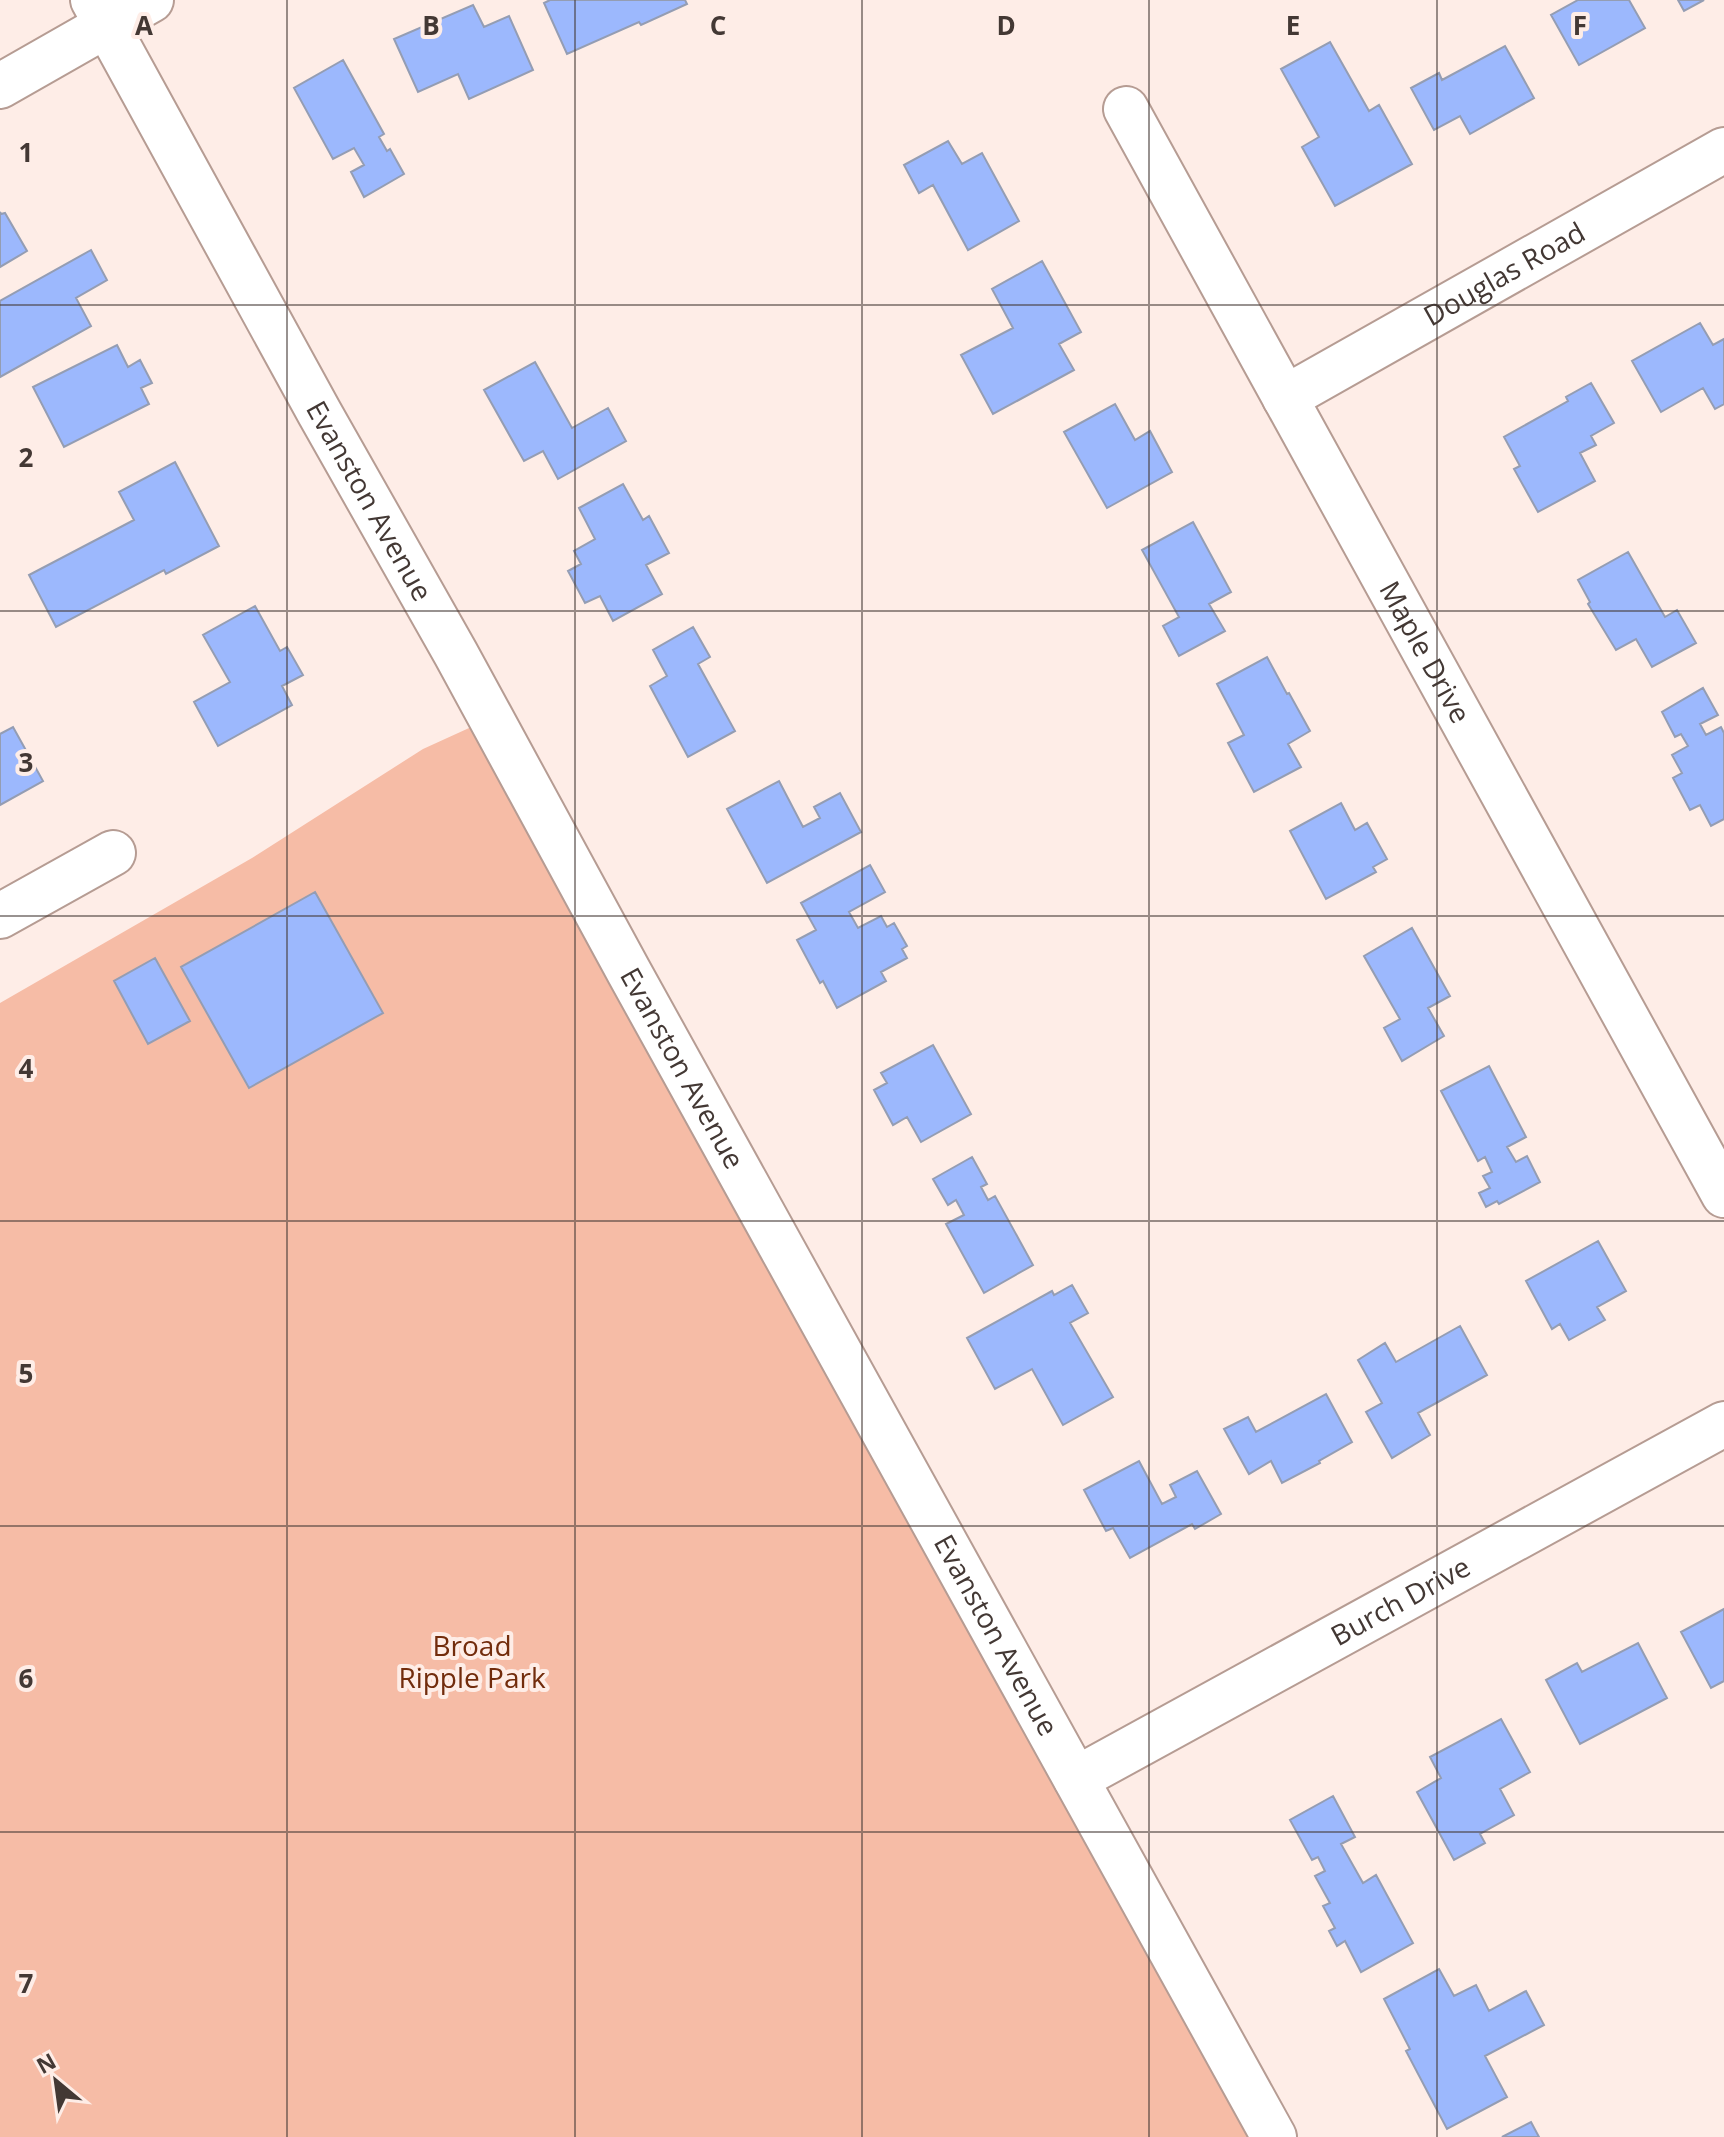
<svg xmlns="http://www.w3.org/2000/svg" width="1724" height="2137" font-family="'Open Sans',sans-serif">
	<rect width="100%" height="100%" fill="#feede7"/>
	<path fill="#f6bca6" d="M 491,718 L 1274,2137 L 0,2137 L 0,1003 L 252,858 L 423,749 Z"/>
	<path fill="#9cb8fd" stroke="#949db3" stroke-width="2" d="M 550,0 L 685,0 L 687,4 L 641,25 L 639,22 L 567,54 L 544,3 Z
		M 1578,0 L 1629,0 L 1645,28 L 1579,65 L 1551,15 Z
		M 1678,0 L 1704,0 L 1684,11 Z
		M 473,5 L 484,27 L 509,16 L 533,70 L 469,99 L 458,74 L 418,92 L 394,39 Z
		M 1330,42 L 1369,111 L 1379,105 L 1412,164 L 1335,206 L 1302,147 L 1319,137 L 1281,69 Z
		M 1505,46 L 1534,98 L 1470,134 L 1460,116 L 1434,130 L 1411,88 L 1439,73 L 1442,80 Z
		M 343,60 L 384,134 L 379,137 L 387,151 L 390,149 L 404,174 L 364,197 L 351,172 L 364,165 L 354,148 L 333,159 L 294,88 Z
		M 948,141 L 962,164 L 982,153 L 1019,221 L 968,250 L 933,185 L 919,193 L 904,165 Z
		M 0,212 L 1,214 L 5,213 L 27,251 L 0,267 Z
		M 91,250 L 107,280 L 76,298 L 91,326 L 0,377 L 0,301 Z
		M 1042,261 L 1081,332 L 1059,344 L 1074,370 L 993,414 L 961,355 L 1013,328 L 992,289 Z
		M 1700,323 L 1713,345 L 1724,339 L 1724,404 L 1715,409 L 1703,388 L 1661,412 L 1632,361 Z
		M 117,345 L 128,367 L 140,360 L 152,383 L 141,388 L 149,404 L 64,447 L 33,387 Z
		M 535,362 L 572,428 L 608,408 L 626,441 L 558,479 L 543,451 L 524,461 L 484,390 Z
		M 1591,383 L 1614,423 L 1591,436 L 1596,445 L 1580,453 L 1595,481 L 1538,512 L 1514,469 L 1520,466 L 1504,437 L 1568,401 L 1566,397 Z
		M 1115,404 L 1135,440 L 1150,431 L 1172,472 L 1107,508 L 1064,432 Z
		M 175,462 L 219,546 L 166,574 L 164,570 L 56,627 L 29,575 L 134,520 L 119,492 Z
		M 623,484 L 643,520 L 649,516 L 669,553 L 646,565 L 662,594 L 613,621 L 600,596 L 585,603 L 568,571 L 581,564 L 574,551 L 595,539 L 579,508 Z
		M 1193,522 L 1231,592 L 1209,604 L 1225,631 L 1179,656 L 1163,626 L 1179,617 L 1142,550 Z
		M 1628,552 L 1665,617 L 1677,610 L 1696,643 L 1652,667 L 1636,639 L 1616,650 L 1588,604 L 1590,602 L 1578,580 Z
		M 255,606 L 280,651 L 287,647 L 303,675 L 282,686 L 292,705 L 218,746 L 194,702 L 230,682 L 203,635 Z
		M 693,627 L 710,657 L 698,664 L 735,731 L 688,757 L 650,686 L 667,676 L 653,650 Z
		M 1267,657 L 1287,694 L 1289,693 L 1310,731 L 1288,744 L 1301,767 L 1254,792 L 1228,743 L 1244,735 L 1217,684 Z
		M 1703,688 L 1718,715 L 1700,724 L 1706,735 L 1721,727 L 1724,733 L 1724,819 L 1711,826 L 1700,805 L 1690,810 L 1673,778 L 1682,773 L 1672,755 L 1688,746 L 1681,734 L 1675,737 L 1662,712 Z
		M 13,727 L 43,781 L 0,805 L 0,734 Z
		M 779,781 L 803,827 L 820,818 L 814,807 L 840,793 L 861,832 L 767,883 L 727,809 Z
		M 1341,803 L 1355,830 L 1367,823 L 1387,859 L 1373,867 L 1376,872 L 1326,899 L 1290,831 Z
		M 870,865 L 885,892 L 849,912 L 858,928 L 881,916 L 887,927 L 894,923 L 907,946 L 902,949 L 907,958 L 881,972 L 886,981 L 837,1008 L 823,981 L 820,983 L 797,940 L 816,930 L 801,903 Z
		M 315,892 L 383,1013 L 249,1088 L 181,967 Z
		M 1412,928 L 1450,996 L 1428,1008 L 1444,1036 L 1402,1061 L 1384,1028 L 1400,1019 L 1364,956 Z
		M 155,958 L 190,1021 L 148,1044 L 114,981 Z
		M 933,1045 L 971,1114 L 921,1142 L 907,1117 L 893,1125 L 874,1090 L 887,1083 L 881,1073 Z
		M 1489,1066 L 1526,1137 L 1507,1147 L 1516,1162 L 1527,1156 L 1540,1182 L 1499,1204 L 1497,1201 L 1486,1207 L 1479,1193 L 1490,1188 L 1483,1176 L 1492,1172 L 1485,1157 L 1478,1161 L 1441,1091 Z
		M 972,1157 L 987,1184 L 981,1187 L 988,1200 L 995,1196 L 1033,1265 L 984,1293 L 946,1224 L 964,1215 L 956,1200 L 948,1205 L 933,1179 Z
		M 1598,1241 L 1626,1291 L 1597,1307 L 1605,1320 L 1569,1340 L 1560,1324 L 1552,1329 L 1526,1281 Z
		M 1072,1285 L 1088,1313 L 1070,1323 L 1113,1397 L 1063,1425 L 1032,1369 L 995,1389 L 967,1338 L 1052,1291 L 1054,1295 Z
		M 1460,1326 L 1487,1375 L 1418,1413 L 1430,1435 L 1392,1458 L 1366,1412 L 1382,1403 L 1358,1360 L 1385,1343 L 1396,1362 Z
		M 1326,1394 L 1352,1442 L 1319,1461 L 1320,1463 L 1282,1483 L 1271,1461 L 1249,1474 L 1224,1429 L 1248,1417 L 1256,1432 Z
		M 1139,1461 L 1162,1504 L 1176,1497 L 1170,1485 L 1197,1471 L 1221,1514 L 1195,1529 L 1192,1524 L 1130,1558 L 1113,1528 L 1106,1531 L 1084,1490 Z
		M 1724,1609 L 1724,1681 L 1711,1688 L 1681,1632 Z
		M 1638,1643 L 1667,1698 L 1580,1744 L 1546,1680 L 1577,1663 L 1582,1672 Z
		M 1501,1719 L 1530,1772 L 1500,1789 L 1514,1815 L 1480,1834 L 1485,1843 L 1454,1860 L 1417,1792 L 1441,1778 L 1430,1757 Z
		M 1333,1796 L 1355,1837 L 1341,1844 L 1363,1883 L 1376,1875 L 1413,1943 L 1361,1972 L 1345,1941 L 1337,1946 L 1329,1931 L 1335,1928 L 1323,1906 L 1330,1903 L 1315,1876 L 1325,1871 L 1318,1857 L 1312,1860 L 1290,1820 Z
		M 1439,1969 L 1454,1996 L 1476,1985 L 1489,2011 L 1526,1991 L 1544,2025 L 1485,2056 L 1507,2097 L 1447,2129 L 1406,2051 L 1410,2049 L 1384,1999 Z
		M 1531,2122 L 1539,2137 L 1502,2137 Z"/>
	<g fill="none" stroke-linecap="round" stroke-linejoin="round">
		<defs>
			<g id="minor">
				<path id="s1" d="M 93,0 L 319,412 L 456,654 L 629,972 L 1274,2137"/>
				<path d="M 0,86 L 151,0"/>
				<path id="s2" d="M 1126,109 L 1724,1195"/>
				<path id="s3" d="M 1285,398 L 1724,150"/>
				<path d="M 0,916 L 113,853"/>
				<path id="s4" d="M 1076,1779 L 1724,1424"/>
			</g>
		</defs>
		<use href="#minor" stroke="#b69c93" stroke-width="48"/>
		<use href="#minor" stroke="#fff" stroke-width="44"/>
	</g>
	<path fill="none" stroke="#433834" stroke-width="2" stroke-opacity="0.55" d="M 287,0 L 287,2137M 575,0 L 575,2137M 862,0 L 862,2137M 1149,0 L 1149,2137M 1437,0 L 1437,2137M 0,305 L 1724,305M 0,611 L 1724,611M 0,916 L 1724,916M 0,1221 L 1724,1221M 0,1526 L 1724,1526M 0,1832 L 1724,1832"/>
	<g text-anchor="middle" stroke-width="8" stroke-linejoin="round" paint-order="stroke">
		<g font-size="28" fill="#433834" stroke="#feede7">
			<text dy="10" stroke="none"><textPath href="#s3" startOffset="252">Douglas Road</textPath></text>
			<text dy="10" stroke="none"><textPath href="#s1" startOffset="572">Evanston Avenue</textPath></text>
			<text dy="10" stroke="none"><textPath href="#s2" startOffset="620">Maple Drive</textPath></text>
			<text dy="10" stroke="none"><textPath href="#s1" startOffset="1220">Evanston Avenue</textPath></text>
			<text dy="10" stroke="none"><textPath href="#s4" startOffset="370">Burch Drive</textPath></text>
			<text dy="10" stroke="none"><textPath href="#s1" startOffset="1868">Evanston Avenue</textPath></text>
		</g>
		<g font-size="28" fill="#722c0c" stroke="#feede7">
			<text x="472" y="1656">Broad<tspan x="472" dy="32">Ripple Park</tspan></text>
		</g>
	</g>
	<g font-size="26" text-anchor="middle" font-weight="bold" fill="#433834" stroke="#feede7" stroke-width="8" stroke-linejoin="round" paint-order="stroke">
		<text x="144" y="35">A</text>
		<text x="431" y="35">B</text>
		<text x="718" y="35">C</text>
		<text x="1006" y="35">D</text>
		<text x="1293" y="35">E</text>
		<text x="1580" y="35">F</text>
		<text x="26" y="162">1</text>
		<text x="26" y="467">2</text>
		<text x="26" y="772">3</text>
		<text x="26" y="1078">4</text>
		<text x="26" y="1383">5</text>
		<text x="26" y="1688">6</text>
		<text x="26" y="1993">7</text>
	</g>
	<g transform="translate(56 2081) rotate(331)" stroke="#feede7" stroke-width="6" paint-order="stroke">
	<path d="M0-6L14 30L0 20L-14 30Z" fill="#433834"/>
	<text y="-12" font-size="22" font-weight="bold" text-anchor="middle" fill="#433834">N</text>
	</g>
</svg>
